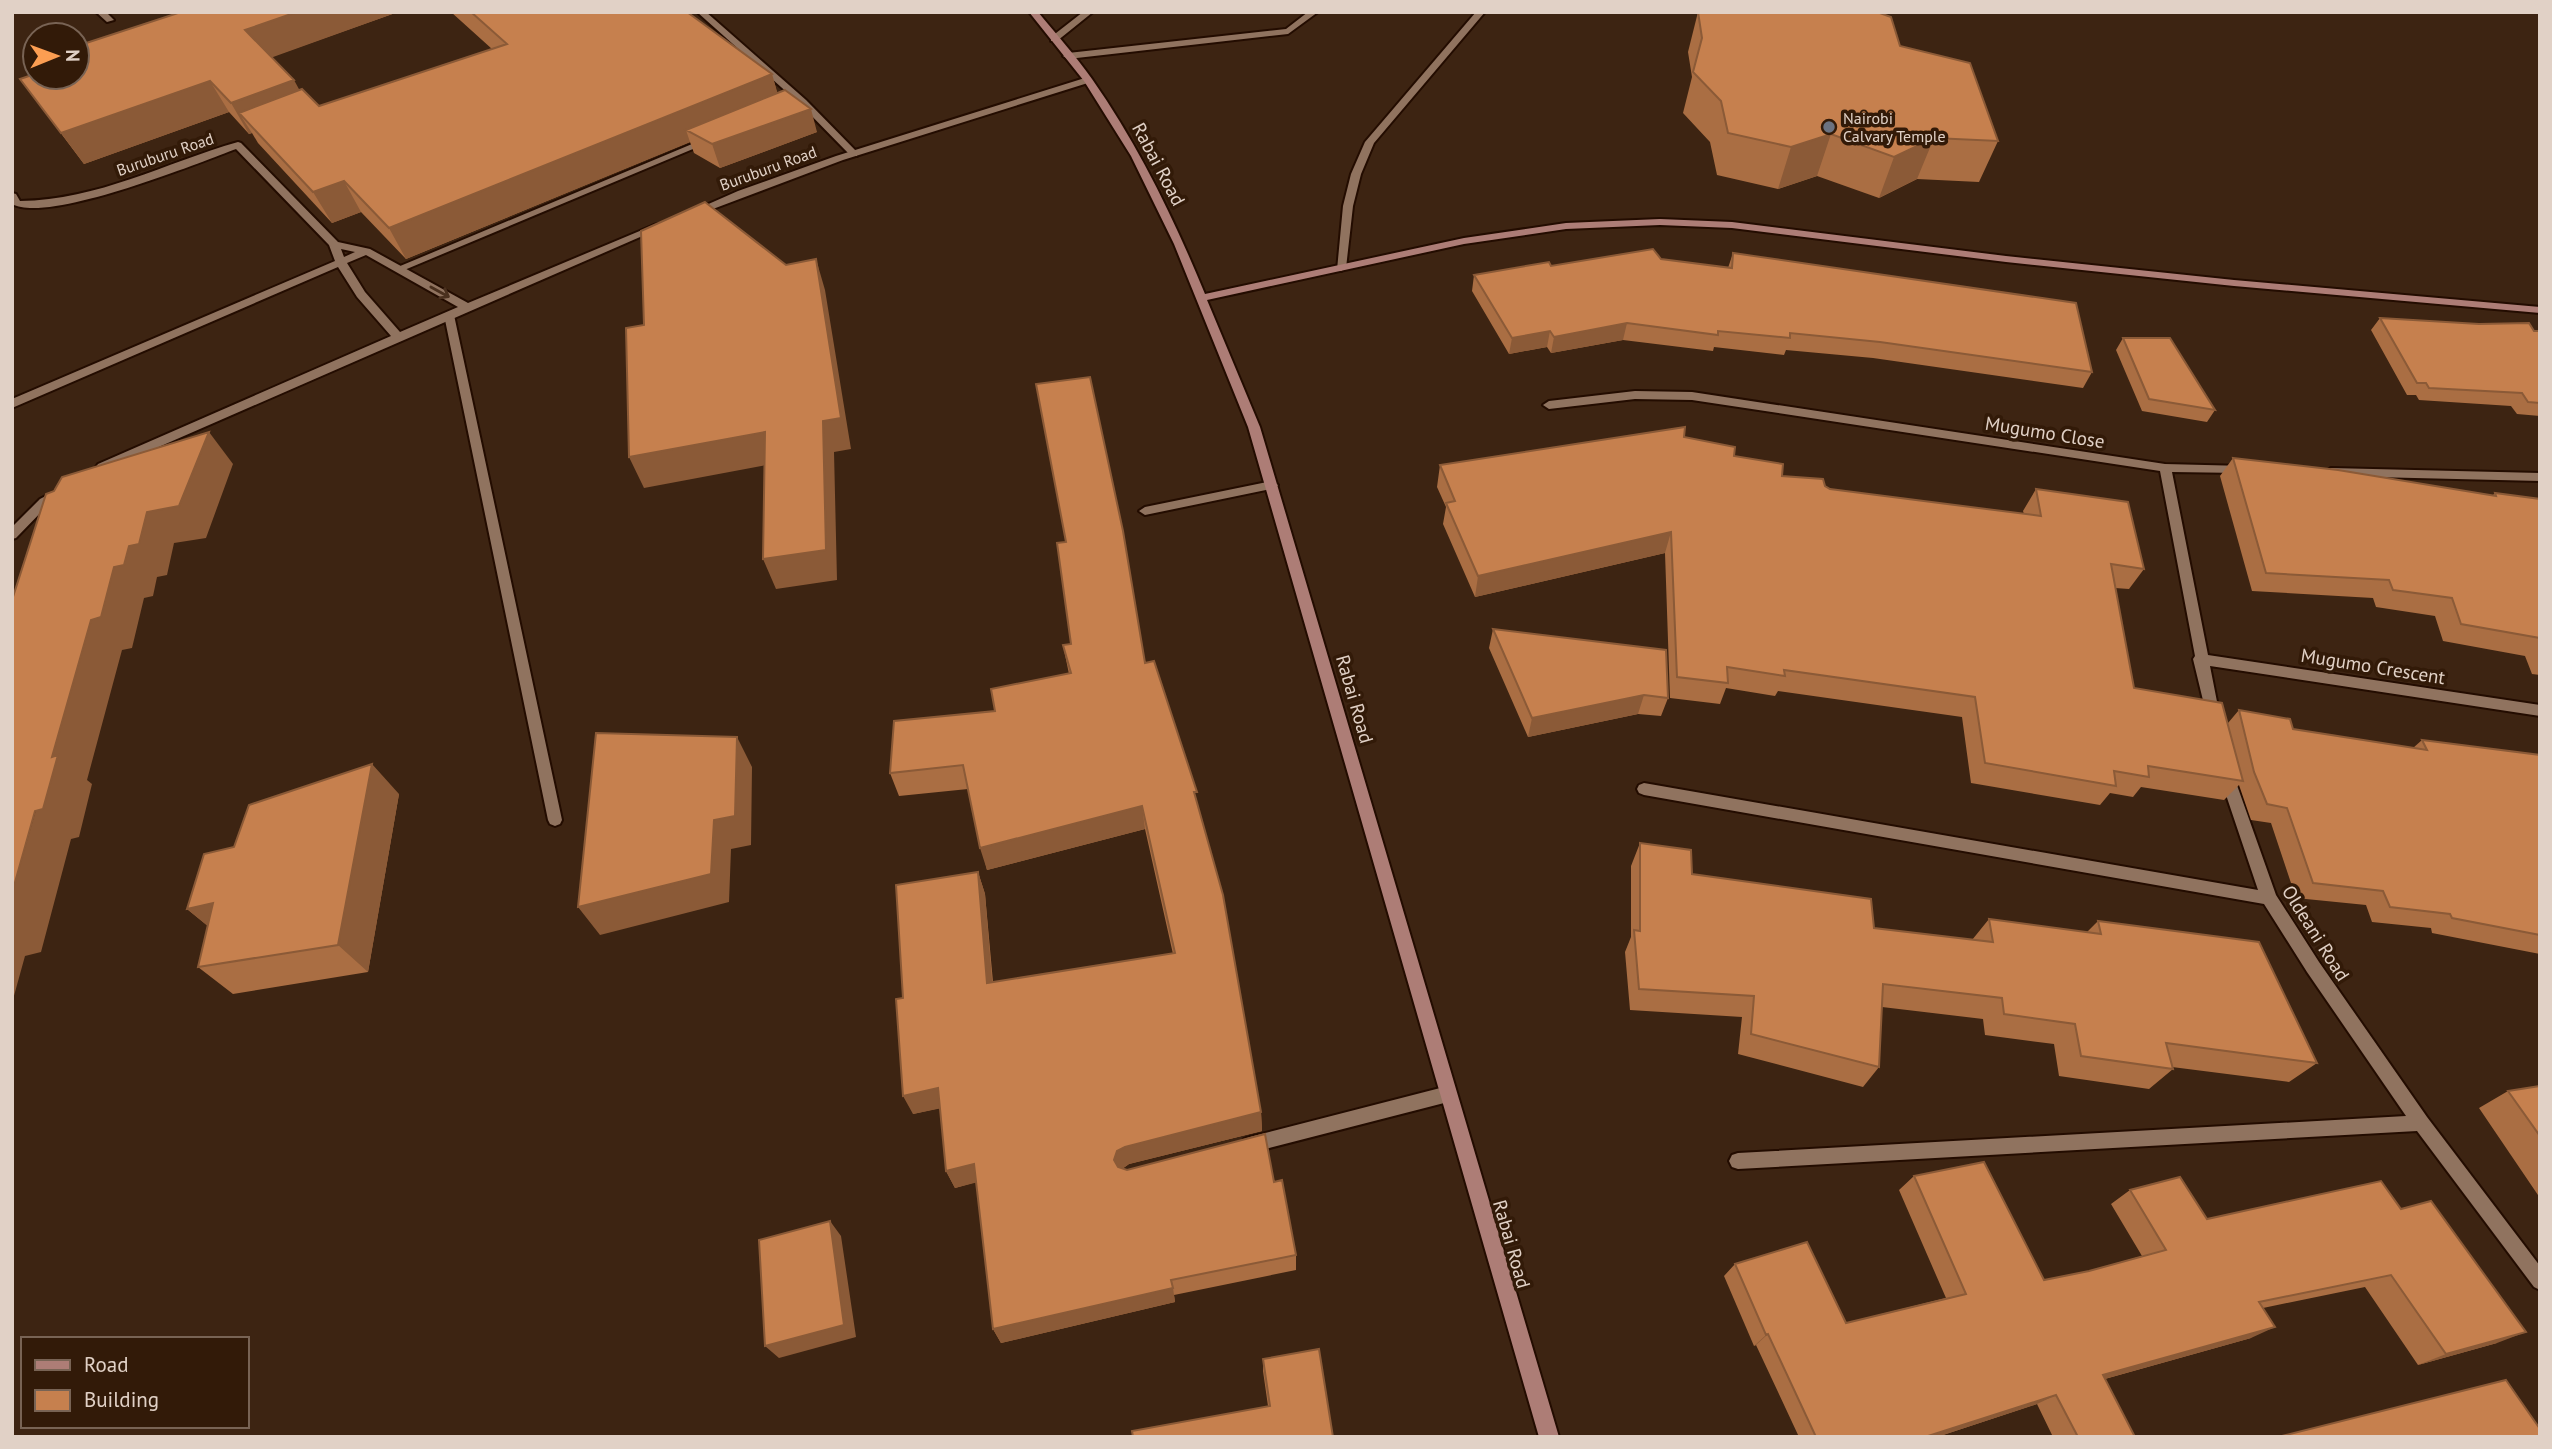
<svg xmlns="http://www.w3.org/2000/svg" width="2552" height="1449" font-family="'PT Sans',sans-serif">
	<rect width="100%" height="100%" fill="#3d2412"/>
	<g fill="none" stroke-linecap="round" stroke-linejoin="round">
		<defs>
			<path id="lane" d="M 697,12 L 706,12 L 806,100 L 857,152 L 857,156 L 851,156 L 800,104 Z
				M 1083,12 L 1093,12 L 1057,41 L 1051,41 L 1051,37 Z
				M 1308,12 L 1318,12 L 1288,34 L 1068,59 L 1063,56 L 1068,53 L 1286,29 Z
				M 1476,12 L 1485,12 L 1374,143 L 1361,174 L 1353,206 L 1346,268 L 1341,271 L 1337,270 L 1343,206 L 1351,174 L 1365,142 Z
				M 704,139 L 712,141 L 402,271 L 398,272 L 393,269 Z
				M 449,312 L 454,315 L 562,820 L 560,824 L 555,826 L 550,824 L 548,820 L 444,315 Z
				M 1272,481 L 1278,485 L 1276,488 L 1145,515 L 1139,511 L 1145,507 Z
				M 1448,1086 L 1454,1088 L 1456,1094 L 1454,1100 L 1448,1102 L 1250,1153 L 1244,1151 L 1241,1145 L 1244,1139 L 1250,1137 Z"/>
			<path id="street" d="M 96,12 L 106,12 L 114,20 L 107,22 Z
				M 1088,77 L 1091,78 L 1091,82 L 843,160 L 697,215 L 688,213 L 738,191 L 836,156 Z
				M 238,142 L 241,143 L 338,242 L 370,249 L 468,303 L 654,225 L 658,224 L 663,227 L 106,470 L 98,470 L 96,467 L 98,464 L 391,336 L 357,297 L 338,267 L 12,408 L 12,399 L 335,261 L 329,245 L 236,149 C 196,164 48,224 12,204 L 12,193 L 16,194 L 20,201 C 99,200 164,163 238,142 ZM 341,249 L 355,252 L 344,257 ZM 366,255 L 458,307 L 400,332 L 365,292 L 347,263 Z
				M 1635,391 L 1692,392 L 2165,464 L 2245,466 L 2247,469 L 2245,472 L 2241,473 L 2172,472 L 2208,655 L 2540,705 L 2540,716 L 2210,666 L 2220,717 L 2218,721 L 2208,721 L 2193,659 L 2195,656 L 2160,471 L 1692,400 L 1635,399 L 1549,409 L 1543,405 L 1549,401 Z
				M 2331,468 L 2540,473 L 2540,481 L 2331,476 L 2325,472 Z
				M 57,490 L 63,494 L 48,505 L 16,538 L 12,539 L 12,527 L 40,499 Z
				M 2226,768 L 2231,770 L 2233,774 L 2276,895 L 2319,962 L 2427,1117 L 2540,1266 L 2540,1290 L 2534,1287 L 2417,1131 L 1738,1169 L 1732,1167 L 1729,1161 L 1732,1155 L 1738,1153 L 2406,1116 L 2307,972 L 2264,904 L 1644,795 L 1639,793 L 1637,789 L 1639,785 L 1644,783 L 2258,890 L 2219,774 L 2221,770 Z"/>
			<path id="secondary" d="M 1029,12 L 1038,12 C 1056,34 1076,56 1092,79 C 1139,146 1174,219 1205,294 L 1464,238 L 1566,223 L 1660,219 L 1732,222 L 2006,256 L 2234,280 L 2540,307 L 2540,313 L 2234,286 L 2006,262 L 1732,228 L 1660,225 L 1566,229 L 1464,244 L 1207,300 L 1260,427 L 1559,1437 L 1539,1437 L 1248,427 L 1174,244 L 1131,156 L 1084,81 Z"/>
		</defs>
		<use href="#lane" stroke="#230c00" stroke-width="4"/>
		<use href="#street" stroke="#230c00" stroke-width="4"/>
		<use href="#secondary" stroke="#230c00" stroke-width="4"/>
		<use href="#lane" fill="#90735f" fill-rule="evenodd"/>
		<use href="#street" fill="#90735f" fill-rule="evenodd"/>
		<use href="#secondary" fill="#ad7d76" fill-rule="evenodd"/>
	</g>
	<path fill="#aa6e43" d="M 181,12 L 398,12 L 271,57 L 299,90 L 319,106 L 492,49 L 451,12 L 691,12 L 689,14 L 772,74 L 777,93 L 817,132 L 720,168 L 694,153 L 690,142 L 406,259 L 361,212 L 332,223 L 258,143 L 252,133 L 249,134 L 229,112 L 84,164 L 20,79 L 35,77 Z
		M 1698,12 L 1900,46 L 1998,141 L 1979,182 L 1917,179 L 1879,198 L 1817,176 L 1778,189 L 1717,175 L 1710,142 L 1683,113 L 1692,77 L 1688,52 Z
		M 1733,253 L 2092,372 L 2083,388 L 1873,358 L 1786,350 L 1784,355 L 1714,347 L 1713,351 L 1623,340 L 1551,353 L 1547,347 L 1509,354 L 1472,291 L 1474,275 L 1661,259 L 1728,268 Z
		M 2380,318 L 2540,331 L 2540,416 L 2517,414 L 2511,406 L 2419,400 L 2416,395 L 2407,395 L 2371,330 Z
		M 2123,338 L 2215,410 L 2207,422 L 2142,411 L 2116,350 Z
		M 1684,437 L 1782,476 L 1825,486 L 1830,489 L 2024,514 L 2023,511 L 2036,489 L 2144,569 L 2129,589 L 2115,588 L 2134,688 L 2228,723 L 2239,710 L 2293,729 L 2413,748 L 2422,740 L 2540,755 L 2540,954 L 2432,933 L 2431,928 L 2372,922 L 2366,905 L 2296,898 L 2271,823 L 2251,820 L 2239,785 L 2224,800 L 2141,787 L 2133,797 L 2110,793 L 2100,805 L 1971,783 L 1962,717 L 1778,691 L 1775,696 L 1726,688 L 1720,704 L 1670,698 L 1665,553 L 1475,597 L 1443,524 L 1446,507 L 1437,487 L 1440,465 Z
		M 2233,458 L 2492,496 L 2495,493 L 2540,499 L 2540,675 L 2532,674 L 2525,656 L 2443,641 L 2435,616 L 2376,607 L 2373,598 L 2252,591 L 2220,476 Z
		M 1493,629 L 1668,698 L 1661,716 L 1638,714 L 1528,737 L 1489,648 Z
		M 1063,645 L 1145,663 L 1198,805 L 1261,1112 L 1262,1131 L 1129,1164 L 1122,1169 L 1127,1170 L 1274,1182 L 1296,1255 L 1296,1270 L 1174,1295 L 1175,1302 L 1001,1343 L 993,1329 L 976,1182 L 955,1188 L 946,1171 L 940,1108 L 913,1114 L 903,998 L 978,872 L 985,894 L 993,982 L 1173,954 L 1145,829 L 987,870 L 968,789 L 899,796 L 890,773 L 995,711 L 1069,674 Z
		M 399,794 L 368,972 L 233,994 L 198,967 L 208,926 L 187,909 L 234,847 Z
		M 1640,843 L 1692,874 L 1874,928 L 1972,940 L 1989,919 L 2087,932 L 2098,921 L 2317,1063 L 2289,1082 L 2172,1067 L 2173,1069 L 2149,1089 L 2059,1076 L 2054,1044 L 1985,1035 L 1983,1019 L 1882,1007 L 1879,1067 L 1863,1087 L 1738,1054 L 1742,1017 L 1630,1010 L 1625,952 L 1631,937 L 1631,866 Z
		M 2540,1086 L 2540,1198 L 2479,1108 L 2508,1091 Z
		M 1914,1176 L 2044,1280 L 2089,1271 L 2142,1256 L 2111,1204 L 2130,1190 L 2207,1219 L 2381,1181 L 2497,1343 L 2418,1365 L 2365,1287 L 2263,1308 L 2251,1338 L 2105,1379 L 2135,1437 L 2053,1437 L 2037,1404 L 1937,1437 L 1799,1437 L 1756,1345 L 1754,1346 L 1724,1276 L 1735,1264 L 1846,1323 L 1946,1298 L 1899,1190 Z
		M 1263,1359 L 1333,1437 L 1268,1406 L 1263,1371 Z"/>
	<path fill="#8b5a37" d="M 297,12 L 398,12 L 262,61 L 245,30 Z
		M 772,74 L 781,105 L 686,130 L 690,142 L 406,259 L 389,228 Z
		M 294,80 L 311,111 L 239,113 L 252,133 L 249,134 L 231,103 Z
		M 210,81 L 229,112 L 84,164 L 61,133 Z
		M 811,109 L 817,132 L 720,168 L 712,144 Z
		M 1831,134 L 1817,176 L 1778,189 L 1791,147 Z
		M 1934,138 L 1917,179 L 1879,198 L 1894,157 Z
		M 344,181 L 361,212 L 332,223 L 313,192 Z
		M 816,259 L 825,290 L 851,449 L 834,452 L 837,580 L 776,589 L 763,559 Z
		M 1627,323 L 1623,340 L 1551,353 L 1554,337 Z
		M 1550,331 L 1547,347 L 1509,354 L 1512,338 Z
		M 209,432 L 233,464 L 206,538 L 174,543 L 167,575 L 157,577 L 153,596 L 144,598 L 132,648 L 122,650 L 87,780 L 92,784 L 79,837 L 71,839 L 41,952 L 25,956 L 12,1003 L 12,893 L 91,620 L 114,567 L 129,546 L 147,512 Z
		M 765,432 L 777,463 L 644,488 L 629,457 Z
		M 1671,532 L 1665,553 L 1475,597 L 1478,576 Z
		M 1644,695 L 1638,714 L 1528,737 L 1532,718 Z
		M 737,737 L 752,767 L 751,845 L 731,849 L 729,902 L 600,935 L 578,907 L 714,820 Z
		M 372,764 L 399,794 L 368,972 L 338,945 Z
		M 1142,806 L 1145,829 L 987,870 L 980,848 Z
		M 978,872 L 985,894 L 994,1003 L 987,983 Z
		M 213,903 L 221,937 L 187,909 Z
		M 938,1088 L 947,1107 L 913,1114 L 903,1096 Z
		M 1261,1112 L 1262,1131 L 1129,1164 L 1122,1169 L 1119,1177 L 1114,1160 L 1117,1151 L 1125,1147 Z
		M 974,1164 L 982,1181 L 955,1188 L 946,1171 Z
		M 830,1221 L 841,1236 L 856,1337 L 779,1358 L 765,1346 Z
		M 1173,1288 L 1175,1302 L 1001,1343 L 993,1329 Z
		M 2275,1327 L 2251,1338 L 2083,1385 L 2103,1375 Z
		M 2526,1332 L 2497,1343 L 2418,1365 L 2446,1354 Z
		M 1768,1334 L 1756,1345 L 1754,1346 L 1766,1335 Z
		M 2056,1395 L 2037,1404 L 1937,1437 L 1925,1437 Z"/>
	<path fill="#c6804e" stroke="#8b5a37" stroke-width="2" d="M 181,12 L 297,12 L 245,30 L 294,80 L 231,103 L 210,81 L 61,133 L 20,79 L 35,74 L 35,77 L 77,77 L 77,46 Z
		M 471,12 L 687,12 L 772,74 L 389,228 L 344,181 L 313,192 L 239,113 L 302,89 L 319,106 L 507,44 Z
		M 1698,12 L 1790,12 L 1794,13 L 1798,12 L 1877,12 L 1891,17 L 1900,46 L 1970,63 L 1998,141 L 1934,138 L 1894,157 L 1831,134 L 1791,147 L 1728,133 L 1721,101 L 1693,72 L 1702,38 Z
		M 785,90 L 811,109 L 712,144 L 686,130 Z
		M 705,202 L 786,265 L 816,259 L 841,418 L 823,421 L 826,550 L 763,559 L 765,432 L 629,457 L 626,328 L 644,325 L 641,231 Z
		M 1653,249 L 1661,259 L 1732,268 L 1733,253 L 2076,303 L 2092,372 L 1880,342 L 1790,333 L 1790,338 L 1718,331 L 1718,335 L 1627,323 L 1554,337 L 1550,331 L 1512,338 L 1474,275 L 1549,262 L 1551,266 Z
		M 2380,318 L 2479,324 L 2529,323 L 2534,331 L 2540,331 L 2540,403 L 2528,402 L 2522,393 L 2429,388 L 2426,383 L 2417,383 Z
		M 2123,338 L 2170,338 L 2215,410 L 2149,399 Z
		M 1090,377 L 1123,531 L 1145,663 L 1154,661 L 1197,792 L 1194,792 L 1223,895 L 1261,1112 L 1125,1147 L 1117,1151 L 1114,1160 L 1118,1167 L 1127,1170 L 1265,1134 L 1274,1182 L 1282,1180 L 1296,1255 L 1171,1280 L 1173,1288 L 993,1329 L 974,1164 L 946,1171 L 938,1088 L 903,1096 L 896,999 L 903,998 L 896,885 L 978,872 L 987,983 L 1175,953 L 1142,806 L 980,848 L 963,765 L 890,773 L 894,721 L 995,711 L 991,689 L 1071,673 L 1063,645 L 1071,644 L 1057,543 L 1066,542 L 1036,384 Z
		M 1685,427 L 1684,437 L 1735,447 L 1734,456 L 1783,464 L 1782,476 L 1823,479 L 1825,486 L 1830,489 L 2041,516 L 2036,489 L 2128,502 L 2144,569 L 2111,564 L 2134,688 L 2222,703 L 2243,781 L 2148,766 L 2149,777 L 2114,771 L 2116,786 L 1985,763 L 1975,697 L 1784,670 L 1785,676 L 1727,667 L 1728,683 L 1677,677 L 1671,532 L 1478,576 L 1446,503 L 1455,501 L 1440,465 Z
		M 209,432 L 179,506 L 147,512 L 139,544 L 129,546 L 124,565 L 114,567 L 101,617 L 91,620 L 52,757 L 58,755 L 43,809 L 35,811 L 12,893 L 12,600 L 46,494 L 54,491 L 62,477 Z
		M 2233,458 L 2338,470 L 2496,496 L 2495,493 L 2540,499 L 2540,638 L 2461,624 L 2452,598 L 2393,590 L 2389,580 L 2266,573 Z
		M 1493,629 L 1666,650 L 1668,698 L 1644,695 L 1532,718 Z
		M 2239,710 L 2290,719 L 2293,729 L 2427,750 L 2422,740 L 2540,755 L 2540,935 L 2452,918 L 2450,914 L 2390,907 L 2383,891 L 2313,883 L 2287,808 L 2267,804 L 2254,772 Z
		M 596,733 L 737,737 L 735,816 L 714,820 L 711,874 L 578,907 Z
		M 372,764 L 338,945 L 198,967 L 213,903 L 187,909 L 204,854 L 234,847 L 249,805 Z
		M 1640,843 L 1691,850 L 1692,874 L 1871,899 L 1874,928 L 1993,942 L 1989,919 L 2101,934 L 2098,921 L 2259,942 L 2317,1063 L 2166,1043 L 2173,1069 L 2081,1056 L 2075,1024 L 2004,1014 L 2002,998 L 1883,984 L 1879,1067 L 1751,1034 L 1754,996 L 1639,989 L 1634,930 L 1640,931 Z
		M 2540,1086 L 2540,1136 L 2508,1091 Z
		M 1984,1162 L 2044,1280 L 2089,1271 L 2166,1250 L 2130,1190 L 2180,1177 L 2207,1219 L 2381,1181 L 2401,1209 L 2431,1201 L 2526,1332 L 2446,1354 L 2391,1275 L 2259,1302 L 2275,1327 L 2103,1375 L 2135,1437 L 2078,1437 L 2056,1395 L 1925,1437 L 1816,1437 L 1768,1334 L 1766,1335 L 1735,1264 L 1807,1242 L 1846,1323 L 1966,1294 L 1914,1176 Z
		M 830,1221 L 844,1325 L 765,1346 L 759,1240 Z
		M 1319,1349 L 1333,1437 L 1133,1437 L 1132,1431 L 1270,1406 L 1263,1359 Z
		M 2506,1380 L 2540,1429 L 2540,1437 L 2282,1436 Z"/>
	<defs><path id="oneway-shaft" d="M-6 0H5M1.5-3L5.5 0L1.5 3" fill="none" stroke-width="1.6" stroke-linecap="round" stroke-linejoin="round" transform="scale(1.75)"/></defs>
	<use stroke="#4a301e" href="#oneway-shaft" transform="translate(440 292) rotate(29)"/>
	<circle fill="#6b7280" stroke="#321a08" stroke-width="2.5" cx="1829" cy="127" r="7"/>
	<g text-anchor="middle" stroke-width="7" stroke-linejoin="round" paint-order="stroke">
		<g font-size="16" fill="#e1d1c6" stroke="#321a08" text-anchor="start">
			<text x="1843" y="124">Nairobi<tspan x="1843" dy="18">Calvary Temple</tspan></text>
		</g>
		<g font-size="16" fill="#e1d1c6" stroke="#321a08">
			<text transform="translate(165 154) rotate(-19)" y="6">Buruburu Road</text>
			<text transform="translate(768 168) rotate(-20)" y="6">Buruburu Road</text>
		</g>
		<g font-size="19" fill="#e1d1c6" stroke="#321a08">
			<text transform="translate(1159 164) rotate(62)" y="7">Rabai Road</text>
			<text transform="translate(2045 432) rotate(9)" y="7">Mugumo Close</text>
			<text transform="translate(2373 666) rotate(9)" y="7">Mugumo Crescent</text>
			<text transform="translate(1355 699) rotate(74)" y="7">Rabai Road</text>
			<text transform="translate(2316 933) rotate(58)" y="7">Oldeani Road</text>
			<text transform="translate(1512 1244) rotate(74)" y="7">Rabai Road</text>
		</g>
	</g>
	<rect width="2552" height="1449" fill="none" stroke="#e1d1c6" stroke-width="28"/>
	<rect x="21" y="1337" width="228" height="91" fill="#321a08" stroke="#786354" stroke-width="2"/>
	<rect x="35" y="1360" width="35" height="10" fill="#ad7d76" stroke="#786354" stroke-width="2"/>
	<text x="84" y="1372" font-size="21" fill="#e1d1c6">Road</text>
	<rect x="35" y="1390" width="35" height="21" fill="#c6804e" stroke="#786354" stroke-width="2"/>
	<text x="84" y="1407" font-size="21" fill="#e1d1c6">Building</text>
	<g transform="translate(56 56) rotate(89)"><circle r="33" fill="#321a08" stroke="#786354" stroke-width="2"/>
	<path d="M0-5L12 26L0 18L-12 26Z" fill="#fc9e52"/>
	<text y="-10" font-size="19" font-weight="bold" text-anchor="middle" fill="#e1d1c6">N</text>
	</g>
</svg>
